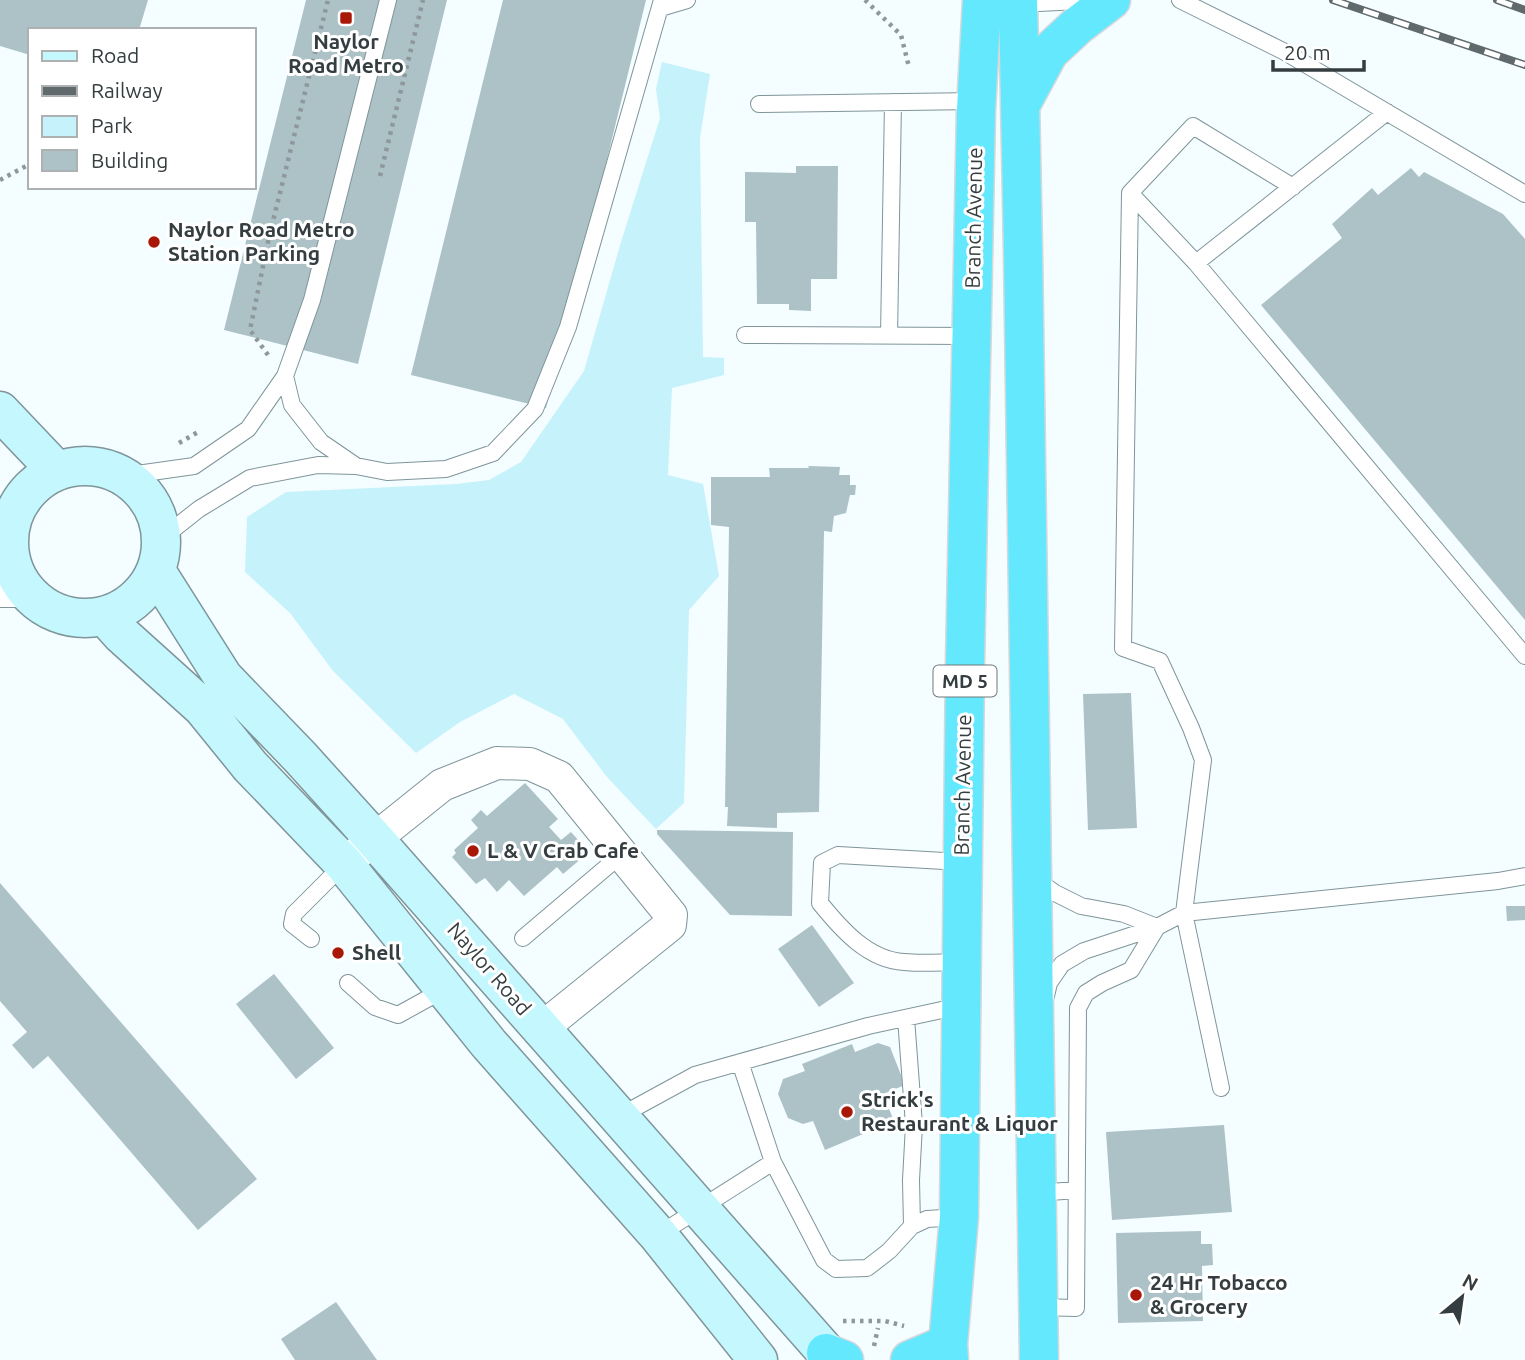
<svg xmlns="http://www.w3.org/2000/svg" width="1525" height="1360" font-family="Ubuntu,sans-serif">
	<rect width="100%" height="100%" fill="#f4fdff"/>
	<path fill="#c6f2fb" d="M 662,62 L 710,74 L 700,138 L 703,357 L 724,358 L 724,375 L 672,388 L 668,475 L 703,484 L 719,576 L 689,610 L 684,803 L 656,829 L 607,777 L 563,719 L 514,694 L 460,722 L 416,753 L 333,671 L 290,613 L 245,572 L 247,517 L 286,492 L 456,484 L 489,480 L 521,462 L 584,371 L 621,242 L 660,118 L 656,89 Z"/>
	<path fill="#acc2c7" d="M 0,0 L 148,0 L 139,30 L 30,30 L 30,55 L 0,46 Z
		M 306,0 L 447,0 L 358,364 L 224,330 Z
		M 503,0 L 646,0 L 546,408 L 411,375 Z
		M 796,166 L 838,166 L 837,279 L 811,279 L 811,311 L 789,310 L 789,304 L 757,304 L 756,222 L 745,222 L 745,172 L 796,173 Z
		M 1411,168 L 1419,177 L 1424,172 L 1503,214 L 1525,239 L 1525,620 L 1261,305 L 1342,238 L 1332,224 L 1372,188 L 1378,195 Z
		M 808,466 L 840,467 L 839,475 L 850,475 L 850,485 L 856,485 L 855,495 L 850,495 L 846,513 L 834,516 L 832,532 L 824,531 L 819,812 L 777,813 L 777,828 L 727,826 L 728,807 L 725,807 L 729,527 L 711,525 L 711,477 L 770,477 L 769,468 L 809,468 Z
		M 1131,693 L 1137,828 L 1088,830 L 1083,694 Z
		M 525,783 L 558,819 L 549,827 L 561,840 L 571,832 L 589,852 L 563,874 L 557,867 L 524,896 L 509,880 L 497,892 L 485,878 L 476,884 L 452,857 L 456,853 L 454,850 L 478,828 L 471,820 L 481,810 L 487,816 Z
		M 657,830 L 793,832 L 792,916 L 730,915 L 657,834 Z
		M 0,883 L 257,1179 L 198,1230 L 48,1056 L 33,1069 L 12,1045 L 27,1032 L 0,1001 Z
		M 1506,906 L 1525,906 L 1525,920 L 1507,921 Z
		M 812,925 L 854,983 L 819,1007 L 778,949 Z
		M 274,974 L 334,1048 L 296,1079 L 236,1004 Z
		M 878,1043 L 890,1047 L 905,1085 L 883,1094 L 894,1121 L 825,1150 L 813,1121 L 803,1124 L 788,1118 L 778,1094 L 783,1079 L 805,1071 L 802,1064 L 852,1044 L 855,1052 Z
		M 1224,1125 L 1232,1212 L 1112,1220 L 1106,1132 Z
		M 1201,1231 L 1201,1244 L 1212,1244 L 1213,1265 L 1202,1266 L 1203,1321 L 1118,1323 L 1116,1233 Z
		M 336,1302 L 377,1360 L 295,1360 L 281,1339 Z"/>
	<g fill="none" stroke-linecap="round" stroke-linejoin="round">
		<defs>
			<path id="service" d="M 1180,0 L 1285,52 L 1525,194
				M 1019,4 L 1098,0
				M 660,8 L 687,0
				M 759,104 L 976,101
				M 1130,193 L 1196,263 L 1525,656
				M 1196,263 L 1387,112
				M 745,335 L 972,336
				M 889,336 L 893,102
				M 285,376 L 292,405 L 321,442 L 356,466
				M 123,476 L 194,466 L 248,429 L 285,376 L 312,300 L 388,0
				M 161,539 L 199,509 L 250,478 L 318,465 L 356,466 L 387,472 L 446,469 L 493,453 L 535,409 L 568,327 L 662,0
				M 1034,878 L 1055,893 L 1081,906 L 1124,914 L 1157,927
				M 523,938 L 622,854
				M 311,939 L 292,924 L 294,914 L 344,864
				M 960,962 C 942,962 923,964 904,962 C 868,960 841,929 820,903 L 822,863 L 838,855 L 962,862
				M 348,983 L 375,1007 L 398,1015 L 445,989
				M 1046,996 L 1049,983 L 1062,964 L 1084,951 L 1157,927 L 1184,913 L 1498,881 L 1525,876
				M 906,1018 L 914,1125 L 911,1180 L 912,1226
				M 1221,1088 L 1184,913 L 1203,760 L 1191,728 L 1160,661 L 1123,648 L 1130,193 L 1193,126 L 1293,187
				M 618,1117 L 695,1075 L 868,1026 L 960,1006
				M 773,1162 L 824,1260 L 836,1269 L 867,1268 L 889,1251 L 912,1226 L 927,1219 L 959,1217
				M 1036,1193 L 1077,1190
				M 658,1235 L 773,1162 L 740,1062
				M 1038,1307 L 1076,1308 L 1078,1008 L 1086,993 L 1102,983 L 1131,970 L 1157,927"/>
			<path id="minor" d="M 0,545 L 9,545
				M 0,591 L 27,591
				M 356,854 L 442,785 L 497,763 L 530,764 L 559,777 L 671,915 L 670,925 L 541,1029"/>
			<path id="secondary" d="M 0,411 L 57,471
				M9 542a76 76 0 1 1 152 0a76 76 0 1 1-152 0Z
				M 156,571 L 223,677 L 301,758 L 375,840 L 833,1360
				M 105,616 L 122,635 L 203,708 L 250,766 L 344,864 L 489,1044 L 658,1235 L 758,1360"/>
			<path id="trunk" d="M 1018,0 L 1023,250 L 1039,1360
				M 1021,104 L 1049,52 L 1077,26 L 1111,0
				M 826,1353 L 844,1360
				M 910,1360 L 948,1344
				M 949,1360 L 948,1344 L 959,1217 L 965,664 L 976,110 L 982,0"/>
		</defs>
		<use href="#service" stroke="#7f9599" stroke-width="18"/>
		<use href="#minor" stroke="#7f9599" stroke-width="34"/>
		<use href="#secondary" stroke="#7f9599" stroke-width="41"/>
		<use href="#trunk" stroke="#d6d8d9" stroke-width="41"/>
		<path stroke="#8e9799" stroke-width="4.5" stroke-dasharray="3.5 5" stroke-linecap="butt" d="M 865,0 L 901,35 L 909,67
			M 380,176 L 423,0
			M 0,180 L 30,164
			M 268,355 L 250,330 L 269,237 L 328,0
			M 179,443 L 198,432
			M 843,1321 L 885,1321 L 904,1326
			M 874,1346 L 878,1328"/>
		<use href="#service" stroke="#fff" stroke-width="16"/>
		<use href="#minor" stroke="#fff" stroke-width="32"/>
		<use href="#secondary" stroke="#c4f7fe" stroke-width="38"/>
		<use href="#trunk" stroke="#63e8fe" stroke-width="38"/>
		<defs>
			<path id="rail" d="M 1333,0 L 1525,65
				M 1497,0 L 1525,10"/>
		</defs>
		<use href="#rail" stroke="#60696b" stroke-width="8"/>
		<use href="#rail" stroke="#fff" stroke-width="5" stroke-dasharray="16" stroke-linecap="butt"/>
	</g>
	<g fill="#a91806" stroke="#fff" stroke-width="2.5">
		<rect x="339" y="11" width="14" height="14" rx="3.5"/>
		<circle cx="154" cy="242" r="7"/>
		<circle cx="473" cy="851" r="7"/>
		<circle cx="338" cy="953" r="7"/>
		<circle cx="847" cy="1112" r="7"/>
		<circle cx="1136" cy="1295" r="7"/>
	</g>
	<g text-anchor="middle" stroke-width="6" stroke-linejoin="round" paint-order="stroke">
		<rect fill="#fff" stroke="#717779" stroke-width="2" x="933.5" y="665.5" width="63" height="31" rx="5"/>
		<g font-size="19" font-weight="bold" fill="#343d3f">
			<text x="965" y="688">MD 5</text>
		</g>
		<g font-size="21" font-weight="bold" fill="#343d3f" stroke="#fff" text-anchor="start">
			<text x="346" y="49" text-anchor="middle">Naylor<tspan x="346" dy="24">Road Metro</tspan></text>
			<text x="168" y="237">Naylor Road Metro<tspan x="168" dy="24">Station Parking</tspan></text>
			<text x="487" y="858">L &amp; V Crab Cafe</text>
			<text x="352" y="960">Shell</text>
			<text x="861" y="1107">Strick's<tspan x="861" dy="24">Restaurant &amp; Liquor</tspan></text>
			<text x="1150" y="1290">24 Hr Tobacco<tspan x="1150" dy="24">&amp; Grocery</tspan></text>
		</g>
		<g font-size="21" fill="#343d3f" stroke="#fff">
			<text transform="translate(974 218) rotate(-89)" y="7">Branch Avenue</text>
			<text transform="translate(963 785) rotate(-89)" y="7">Branch Avenue</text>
			<text transform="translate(489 969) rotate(49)" y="7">Naylor Road</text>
		</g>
	</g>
	<rect x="28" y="28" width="228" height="161" fill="#ffffff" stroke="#aeb1b2" stroke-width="2"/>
	<rect x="42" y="51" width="35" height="10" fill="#c4f7fe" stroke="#aeb1b2" stroke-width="2"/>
	<text x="91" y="63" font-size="21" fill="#343d3f">Road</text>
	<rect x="42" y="86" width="35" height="10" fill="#60696b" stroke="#aeb1b2" stroke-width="2"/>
	<text x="91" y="98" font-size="21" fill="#343d3f">Railway</text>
	<rect x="42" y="116" width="35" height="21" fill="#c6f2fb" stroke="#aeb1b2" stroke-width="2"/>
	<text x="91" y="133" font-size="21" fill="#343d3f">Park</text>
	<rect x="42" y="150" width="35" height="21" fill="#acc2c7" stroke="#aeb1b2" stroke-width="2"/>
	<text x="91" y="168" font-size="21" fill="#343d3f">Building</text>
	<g transform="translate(1462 1297) rotate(29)" stroke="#ffffff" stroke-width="5" paint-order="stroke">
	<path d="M0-5L12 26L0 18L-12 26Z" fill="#343d3f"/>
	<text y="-10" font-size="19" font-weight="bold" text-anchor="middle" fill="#343d3f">N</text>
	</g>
	<path d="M1273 60v10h91v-10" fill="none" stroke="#343d3f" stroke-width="3.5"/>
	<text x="1284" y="60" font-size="21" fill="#343d3f" stroke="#ffffff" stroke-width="5" paint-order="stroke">20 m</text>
</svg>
